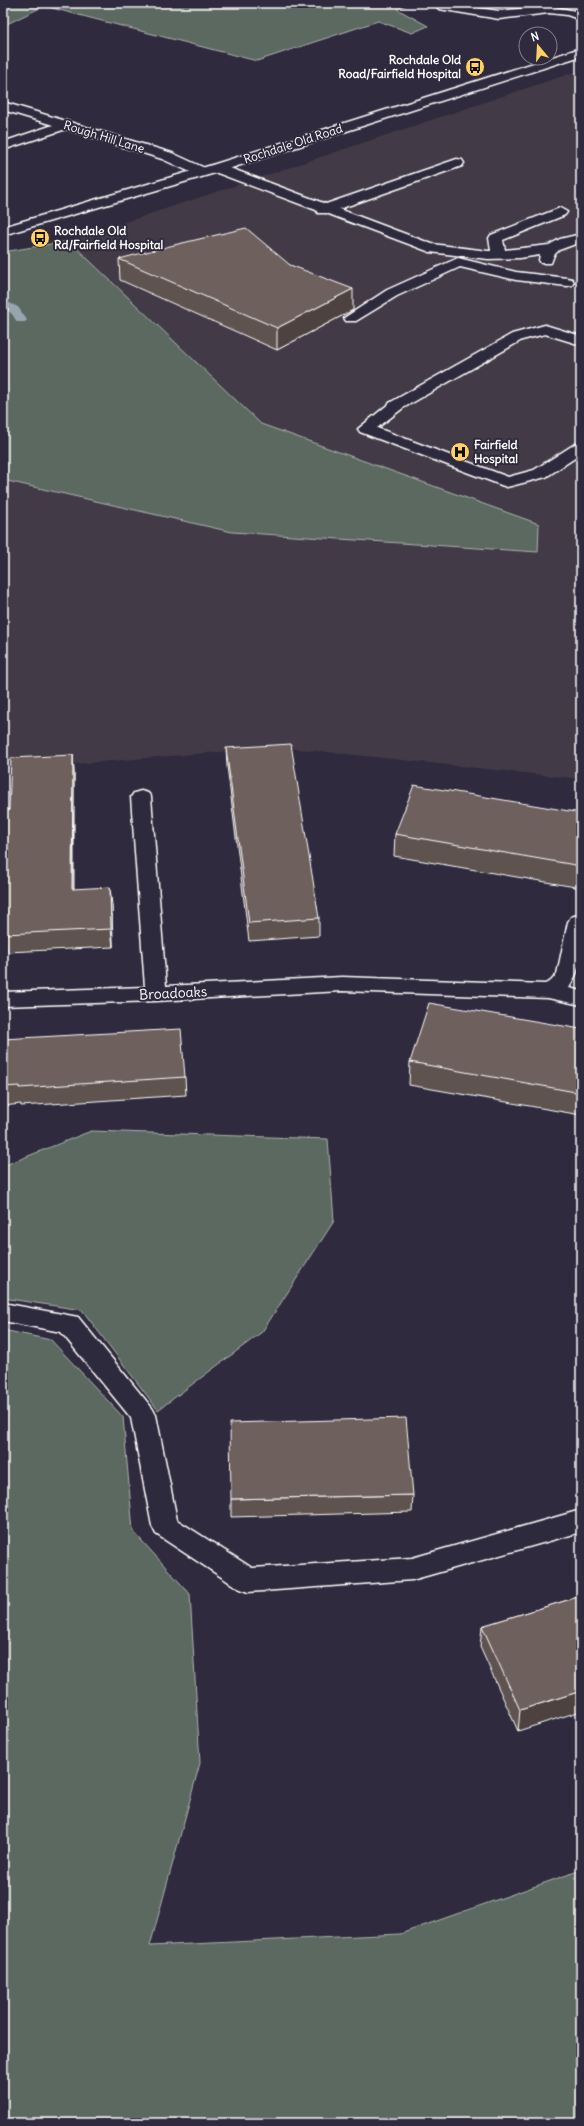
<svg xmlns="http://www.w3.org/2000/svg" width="584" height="2126" font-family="Delius,sans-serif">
	<rect width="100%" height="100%" fill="#2f2a3d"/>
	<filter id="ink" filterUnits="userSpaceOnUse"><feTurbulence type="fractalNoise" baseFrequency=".025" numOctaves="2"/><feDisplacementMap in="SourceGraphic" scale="8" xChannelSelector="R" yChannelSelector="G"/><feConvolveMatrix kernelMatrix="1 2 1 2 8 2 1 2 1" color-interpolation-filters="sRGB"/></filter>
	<g filter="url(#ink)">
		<path fill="#423a46" d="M 581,70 L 581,779 L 280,747 L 3,770 L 3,480 L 232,532 L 538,552 L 538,524 L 261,424 L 69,241 Z"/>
		<path fill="#5b6960" stroke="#adb4b0" d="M 3,3 L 410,3 L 397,9 L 428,26 L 412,33 L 378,21 L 257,61 L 44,6 L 3,26 Z
			M 69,241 L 261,424 L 539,524 L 538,552 L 232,532 L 3,480 L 3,252 Z
			M 91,1131 L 328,1139 L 334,1221 L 262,1332 L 158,1410 L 82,1310 L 3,1298 L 3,1166 Z
			M 3,1330 L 51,1340 L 123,1417 L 133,1531 L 190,1594 L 200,1763 L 150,1946 L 400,1934 L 581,1870 L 581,2123 L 3,2123 Z"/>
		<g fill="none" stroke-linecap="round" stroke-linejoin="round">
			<path fill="#97a5b1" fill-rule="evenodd" d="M 3,300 L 18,307 L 27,320 L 25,322 L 17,322 L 12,314 L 3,307 Z"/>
			<defs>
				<path id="minor" d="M 443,3 L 499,11 L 549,6 L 581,12 L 581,20 L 567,15 L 549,13 L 499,19 L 439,9 L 437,7 L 439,5 Z
					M 3,102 L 172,153 L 207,169 L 209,172 L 202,176 L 197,175 L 162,159 L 66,129 L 3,150 L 3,142 L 53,125 L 3,110 Z
					M 457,159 L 462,160 L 464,163 L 462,166 L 339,209 L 432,244 L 488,251 L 491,251 L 489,238 L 491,235 L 560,208 L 567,212 L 565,215 L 503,240 L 505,250 L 549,245 L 560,239 L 581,234 L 581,242 L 559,250 L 554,255 L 551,263 L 541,263 L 539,260 L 540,255 L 520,258 L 488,259 L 430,252 L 326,213 L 318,213 L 316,210 L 212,171 L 210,168 L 212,165 L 222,165 L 326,204 Z
					M 458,258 L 516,272 L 567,278 L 572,279 L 574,282 L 572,285 L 567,286 L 516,280 L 460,267 L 397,296 L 356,321 L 346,321 L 344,318 L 387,290 Z
					M 545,325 L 581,336 L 581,345 L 545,334 L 522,340 L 403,408 L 377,428 L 508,477 L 534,470 L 575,444 L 581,442 L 581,454 L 546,477 L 507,487 L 501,485 L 360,432 L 358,429 L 391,402 L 512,334 Z
					M 141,791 L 148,793 L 151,797 L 166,986 L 342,977 L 545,984 L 551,981 L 557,974 L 568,922 L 571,917 L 581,914 C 581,942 584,965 569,988 L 581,991 L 581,1005 L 548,998 L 342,991 L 156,1001 L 3,1006 L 3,992 L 145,987 L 131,797 L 134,793 Z
					M 3,1303 L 78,1317 L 152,1408 L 156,1415 L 177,1520 L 252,1568 L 412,1558 L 581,1510 L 581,1532 L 412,1580 L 248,1592 L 238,1588 L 156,1534 L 152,1526 L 131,1418 L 61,1332 L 3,1321 Z"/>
				<path id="major" d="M 581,48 L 581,56 L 222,171 L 3,235 L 3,227 L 212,165 Z"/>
			</defs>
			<use href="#minor" stroke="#fff" stroke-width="3"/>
			<use href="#major" stroke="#fff" stroke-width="3"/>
			<use href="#minor" fill="#2f2a3d" fill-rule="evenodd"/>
			<use href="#major" fill="#2f2a3d" fill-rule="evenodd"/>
		</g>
		<path fill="#5f534f" stroke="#fff" d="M 119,259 L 290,265 L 353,310 L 277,350 L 120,280 Z
			M 226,748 L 319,918 L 319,936 L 249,941 L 227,766 Z
			M 73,755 L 74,773 L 74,889 L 112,905 L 113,947 L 7,952 L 6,930 L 3,930 L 3,810 L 9,810 Z
			M 581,813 L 581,888 L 394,856 L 395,834 Z
			M 581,1029 L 581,1115 L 409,1085 L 410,1062 Z
			M 3,1039 L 185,1077 L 186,1095 L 21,1106 L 21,1104 L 3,1106 Z
			M 413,1495 L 412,1512 L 231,1517 L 231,1499 Z
			M 581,1596 L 518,1731 L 480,1647 L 482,1626 Z"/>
		<path fill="#4d4340" stroke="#fff" d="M 353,289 L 353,310 L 277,350 L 277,328 Z
			M 73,755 L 74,773 L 73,907 L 72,889 Z
			M 110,887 L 112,905 L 113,947 L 111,929 Z
			M 581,1691 L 581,1711 L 518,1731 L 520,1710 Z"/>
		<path fill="#6e605c" stroke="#fff" d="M 246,228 L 290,265 L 353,289 L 277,328 L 119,259 L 174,245 Z
			M 291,744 L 319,918 L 249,923 L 226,748 Z
			M 73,755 L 72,889 L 110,887 L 111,929 L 5,934 L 6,911 L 3,912 L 3,810 L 9,810 L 11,758 Z
			M 414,785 L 581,813 L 581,866 L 395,834 Z
			M 429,1003 L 581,1029 L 581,1093 L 410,1062 Z
			M 181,1029 L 185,1077 L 19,1088 L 19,1086 L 3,1087 L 3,1039 Z
			M 406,1418 L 413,1495 L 231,1499 L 230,1423 Z
			M 581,1596 L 581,1691 L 520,1710 L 482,1626 Z"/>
	</g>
	<defs>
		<symbol id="bus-disc" viewBox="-11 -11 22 22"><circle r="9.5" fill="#ffd166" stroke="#2f2a3d"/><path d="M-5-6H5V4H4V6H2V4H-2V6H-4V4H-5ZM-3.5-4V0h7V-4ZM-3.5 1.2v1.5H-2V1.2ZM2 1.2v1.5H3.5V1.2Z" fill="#111"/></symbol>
		<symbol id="hospital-disc" viewBox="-11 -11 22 22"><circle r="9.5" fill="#ffd166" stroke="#2f2a3d"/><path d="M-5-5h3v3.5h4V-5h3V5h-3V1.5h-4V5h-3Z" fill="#111"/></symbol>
	</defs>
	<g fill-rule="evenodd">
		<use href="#bus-disc" x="464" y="56" width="22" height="22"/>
		<use href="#bus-disc" x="29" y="227" width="22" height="22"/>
		<use href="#hospital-disc" x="449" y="441" width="22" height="22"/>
	</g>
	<g text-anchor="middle" stroke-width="4" stroke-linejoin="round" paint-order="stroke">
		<g font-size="12" font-weight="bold" fill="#fff" stroke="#2f2a3d" text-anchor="start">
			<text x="461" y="64" text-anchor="end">Rochdale Old<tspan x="461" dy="14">Road/Fairfield Hospital</tspan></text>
			<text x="54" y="235">Rochdale Old<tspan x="54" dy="14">Rd/Fairfield Hospital</tspan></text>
			<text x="474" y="449">Fairfield<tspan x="474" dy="14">Hospital</tspan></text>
		</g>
		<g font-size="12" fill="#fff" stroke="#2f2a3d">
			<text transform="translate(104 137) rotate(17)" y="4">Rough Hill Lane</text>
			<text transform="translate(293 144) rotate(-18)" y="4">Rochdale Old Road</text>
		</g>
		<g font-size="14" fill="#fff" stroke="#2f2a3d">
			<text transform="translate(173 993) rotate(-3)" y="5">Broadoaks</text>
		</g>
	</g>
	<rect width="584" height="2126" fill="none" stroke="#2f2a3d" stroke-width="16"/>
	<rect x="8" y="8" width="568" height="2110" fill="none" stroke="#fff" stroke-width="1.5" filter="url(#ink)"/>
	<g transform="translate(538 46) rotate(342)"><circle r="19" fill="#2f2a3d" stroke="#827f8b"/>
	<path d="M0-3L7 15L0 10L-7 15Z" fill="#ffd166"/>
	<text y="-6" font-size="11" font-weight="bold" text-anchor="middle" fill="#ffffff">N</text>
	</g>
</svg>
